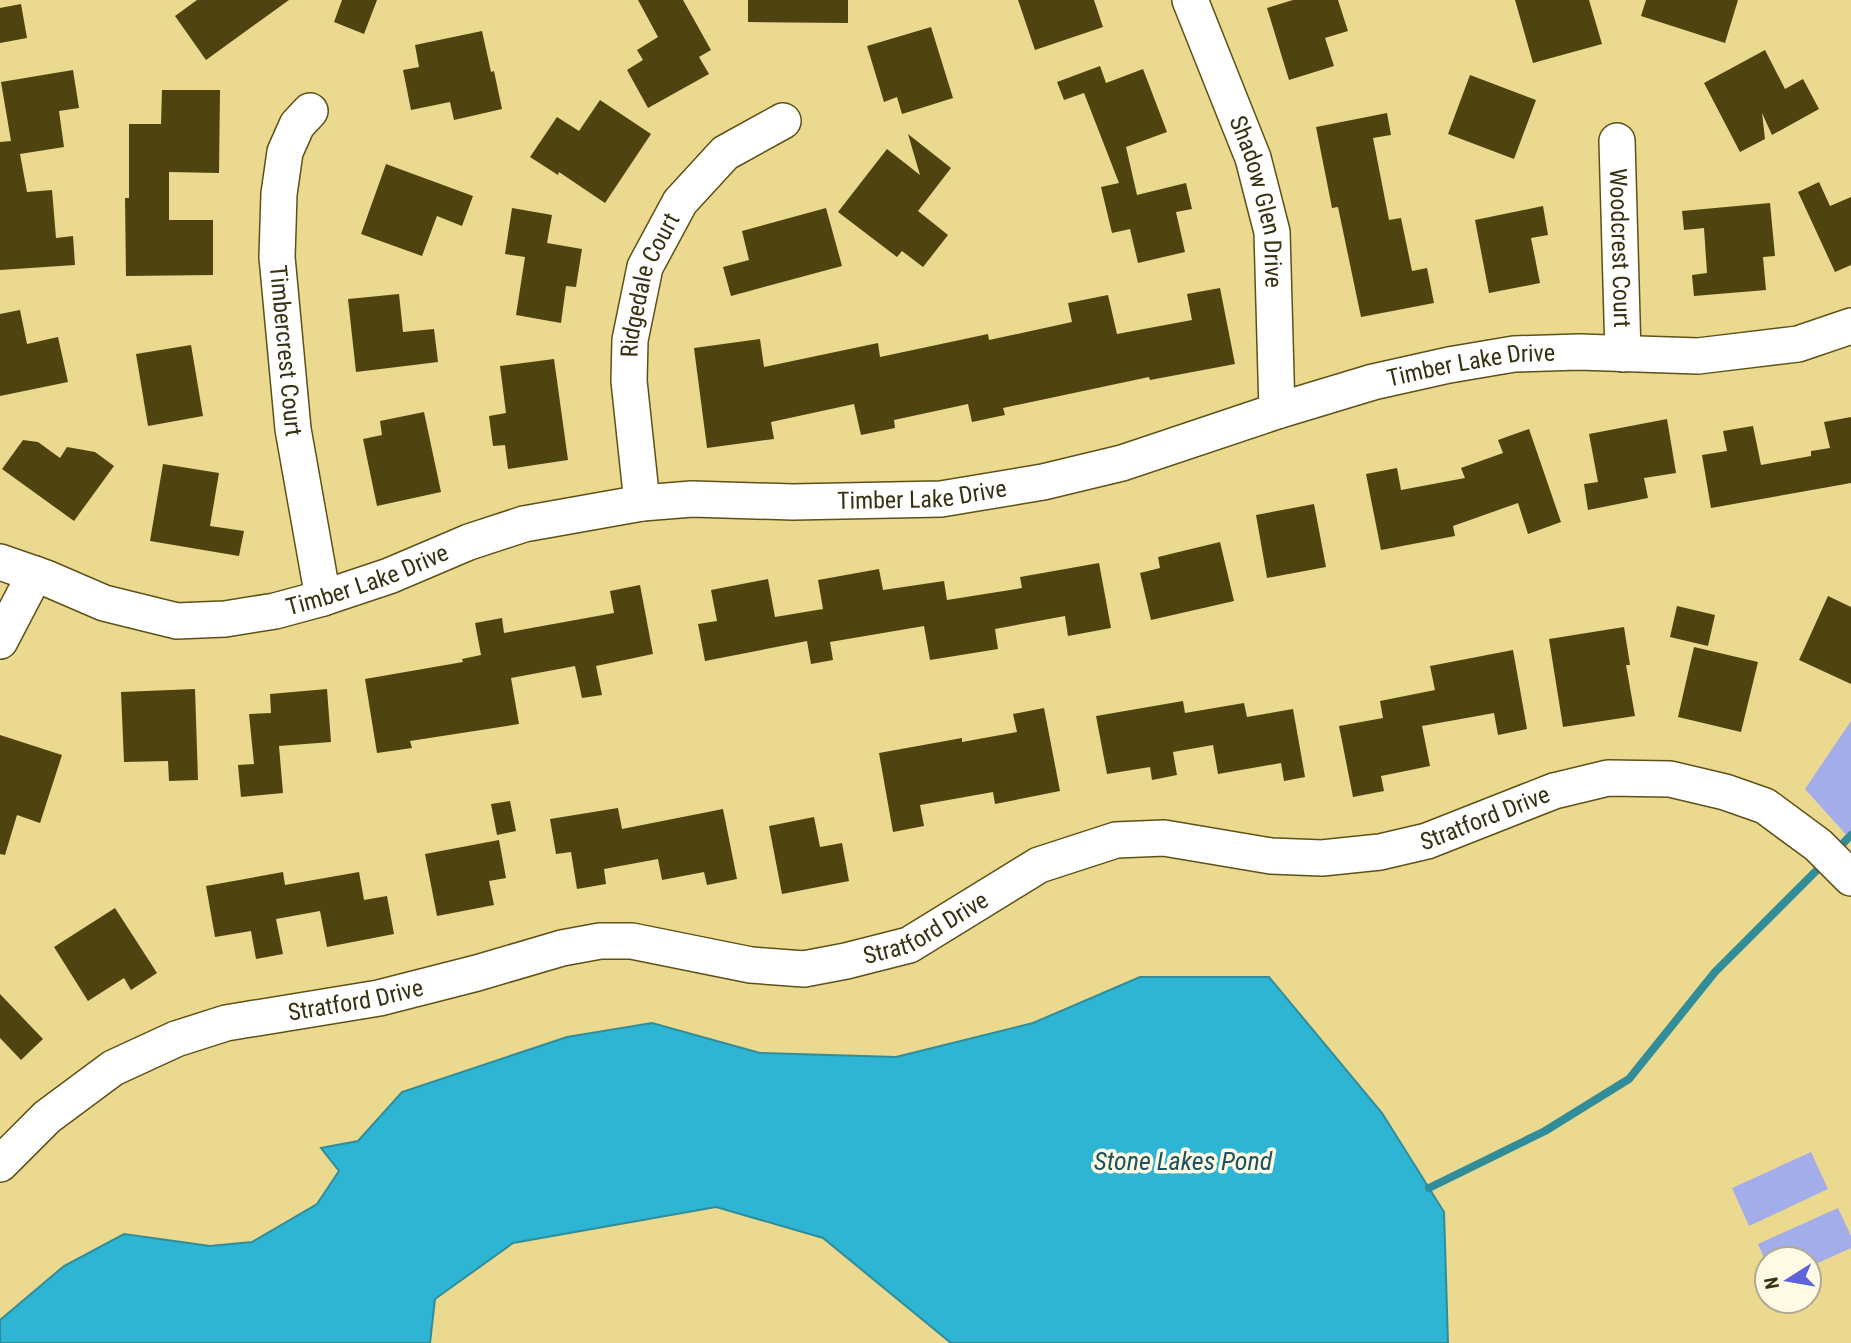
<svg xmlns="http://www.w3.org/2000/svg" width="1851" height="1343" font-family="'Roboto Condensed',sans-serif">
	<rect width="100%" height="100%" fill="#ead98f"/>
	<path fill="#a3ade9" d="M 1851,721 L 1851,840 L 1805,789 Z
		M 1811,1152 L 1828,1189 L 1749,1226 L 1732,1188 Z
		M 1838,1208 L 1851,1236 L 1851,1248 L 1809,1267 L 1809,1259 L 1767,1259 L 1767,1264 L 1758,1244 Z"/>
	<path fill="#2db5d3" stroke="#308d99" stroke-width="2" d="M 1140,977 L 1269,977 L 1382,1113 L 1444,1212 L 1448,1343 L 951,1343 L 823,1238 L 716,1207 L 513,1243 L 435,1299 L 430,1343 L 0,1343 L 0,1320 L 64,1266 L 124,1234 L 210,1246 L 252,1242 L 317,1204 L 339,1171 L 321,1148 L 358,1141 L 402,1092 L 567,1037 L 652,1023 L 760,1053 L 896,1057 L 1033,1023 Z"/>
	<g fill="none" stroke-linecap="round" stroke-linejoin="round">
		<path stroke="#308d99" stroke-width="8" d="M 1835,852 L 1851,835
			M 1429,1188 L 1545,1131 L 1629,1079 L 1715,972 L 1823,864"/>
	</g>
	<path fill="#4f440f" d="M 197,0 L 289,0 L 206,60 L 175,16 Z
		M 342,0 L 377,0 L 364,34 L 334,22 Z
		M 638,0 L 683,0 L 711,50 L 699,57 L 709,74 L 648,108 L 627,70 L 643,60 L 637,50 L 658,37 Z
		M 748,0 L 848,0 L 848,23 L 748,22 Z
		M 1018,0 L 1094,0 L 1103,27 L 1035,50 Z
		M 1293,0 L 1338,0 L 1348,31 L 1325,38 L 1334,66 L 1289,80 L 1267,8 Z
		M 1515,0 L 1589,0 L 1602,44 L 1533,63 Z
		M 1646,0 L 1738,0 L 1725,43 L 1641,16 Z
		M 21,4 L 27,38 L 0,43 L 0,8 Z
		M 931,27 L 953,98 L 902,114 L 897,97 L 884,102 L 867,46 Z
		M 482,31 L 491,72 L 494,71 L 502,109 L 454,120 L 450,102 L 411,110 L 403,70 L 419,67 L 415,45 Z
		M 1765,50 L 1785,89 L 1803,79 L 1819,109 L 1772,135 L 1762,113 L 1765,139 L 1740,152 L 1704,83 Z
		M 1100,66 L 1106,83 L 1143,69 L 1167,132 L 1126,147 L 1137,195 L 1186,183 L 1192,209 L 1176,212 L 1185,252 L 1138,263 L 1130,229 L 1112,233 L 1101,187 L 1119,183 L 1084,93 L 1064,100 L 1057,82 Z
		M 73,70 L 79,108 L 59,111 L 64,147 L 20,154 L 27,192 L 52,190 L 56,238 L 73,236 L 75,265 L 0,270 L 0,142 L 11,141 L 1,82 Z
		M 1470,75 L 1536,100 L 1514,159 L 1448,134 Z
		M 162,90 L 220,90 L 219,173 L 169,172 L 169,220 L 213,220 L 213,275 L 126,276 L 125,198 L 129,198 L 129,124 L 161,124 Z
		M 600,100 L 651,134 L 605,203 L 559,172 L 558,175 L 530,157 L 557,117 L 579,131 Z
		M 1387,113 L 1391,135 L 1373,138 L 1389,220 L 1401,218 L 1412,271 L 1427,268 L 1434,303 L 1361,317 L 1338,207 L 1332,208 L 1316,127 Z
		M 908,134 L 951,168 L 918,211 L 948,235 L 923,267 L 902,251 L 897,257 L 838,212 L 887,149 L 920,175 Z
		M 386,164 L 473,196 L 462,226 L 437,216 L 422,256 L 361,234 Z
		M 1819,182 L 1830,206 L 1851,197 L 1851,265 L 1835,272 L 1798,192 Z
		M 1770,203 L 1775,256 L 1763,257 L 1766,290 L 1694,296 L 1692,275 L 1707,273 L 1704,228 L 1684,230 L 1682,211 Z
		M 1543,206 L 1548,235 L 1531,238 L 1540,283 L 1489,293 L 1475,220 Z
		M 512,208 L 552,215 L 547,243 L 582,249 L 576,287 L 566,286 L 561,323 L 516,315 L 525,257 L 505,254 Z
		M 826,208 L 842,266 L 731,296 L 723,267 L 749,260 L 742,231 Z
		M 1220,288 L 1235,364 L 1150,380 L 1149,377 L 1003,408 L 1005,415 L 972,422 L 968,404 L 894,420 L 895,428 L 861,435 L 854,404 L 771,422 L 774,439 L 707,448 L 694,348 L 760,339 L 764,367 L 878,343 L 880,357 L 988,334 L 989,340 L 1072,322 L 1068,303 L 1108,295 L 1117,334 L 1192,320 L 1187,294 Z
		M 399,294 L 403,332 L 434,329 L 438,362 L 356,372 L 348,299 Z
		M 20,310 L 27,344 L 58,337 L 68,382 L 0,396 L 0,314 Z
		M 191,345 L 203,416 L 148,426 L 136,354 Z
		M 554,359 L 568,460 L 508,469 L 505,445 L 493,446 L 489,416 L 506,413 L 500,366 Z
		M 424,412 L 441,492 L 377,506 L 363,439 L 382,435 L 380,421 Z
		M 1851,417 L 1851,483 L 1711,508 L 1702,455 L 1727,451 L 1723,431 L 1753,426 L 1761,465 L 1811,456 L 1811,451 L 1830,448 L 1824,422 Z
		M 1667,419 L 1676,473 L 1644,478 L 1648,498 L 1588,510 L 1584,484 L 1598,482 L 1589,434 Z
		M 1529,429 L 1561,522 L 1528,534 L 1518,503 L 1453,526 L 1455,536 L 1381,550 L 1366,474 L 1397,468 L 1401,490 L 1465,478 L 1461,468 L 1503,453 L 1498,440 Z
		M 23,440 L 38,442 L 60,458 L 67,447 L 95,452 L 114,466 L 74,521 L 2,469 Z
		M 163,464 L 219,473 L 210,526 L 244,531 L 239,556 L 150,541 Z
		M 1314,504 L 1326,567 L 1267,578 L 1256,515 Z
		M 1220,542 L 1234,601 L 1151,620 L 1140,573 L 1160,568 L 1158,557 Z
		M 1099,563 L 1111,628 L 1068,636 L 1065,616 L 995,629 L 998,649 L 930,660 L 924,626 L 830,642 L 833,660 L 811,664 L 807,641 L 705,661 L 698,624 L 717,621 L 711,590 L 768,579 L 775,617 L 823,609 L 818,580 L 879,569 L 883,590 L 944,581 L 947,600 L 1022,588 L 1020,577 Z
		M 640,585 L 653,654 L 596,666 L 602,695 L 582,698 L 575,666 L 511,678 L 519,724 L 410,741 L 412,748 L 377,753 L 365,679 L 463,662 L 462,659 L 481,655 L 475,623 L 502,618 L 504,633 L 614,613 L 610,591 Z
		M 1828,596 L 1851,607 L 1851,684 L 1799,660 Z
		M 1677,606 L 1715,615 L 1708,646 L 1670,637 Z
		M 1624,627 L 1630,665 L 1626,665 L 1635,716 L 1563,727 L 1549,639 Z
		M 1694,647 L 1758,662 L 1741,732 L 1678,717 Z
		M 1513,650 L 1527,729 L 1498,735 L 1494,713 L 1422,726 L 1430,766 L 1381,776 L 1384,791 L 1353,797 L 1339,726 L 1383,718 L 1380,701 L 1435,690 L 1430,666 Z
		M 195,689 L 198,780 L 169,781 L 168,761 L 124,762 L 121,692 Z
		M 327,689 L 331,742 L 279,746 L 283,793 L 241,797 L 238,765 L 254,764 L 249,714 L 271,713 L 270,694 Z
		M 1183,701 L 1185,713 L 1244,703 L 1247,717 L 1293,709 L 1305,777 L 1284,781 L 1281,763 L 1218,774 L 1213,745 L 1173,752 L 1177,775 L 1152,780 L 1150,767 L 1107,774 L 1096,716 Z
		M 1044,708 L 1060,791 L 995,804 L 993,792 L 920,805 L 924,826 L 893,832 L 879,753 L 962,738 L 962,742 L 1017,732 L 1013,714 Z
		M 0,735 L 62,755 L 40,823 L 17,815 L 5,855 L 0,854 Z
		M 510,801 L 516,831 L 497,835 L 491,804 Z
		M 618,808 L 622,829 L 723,809 L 737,879 L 707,885 L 704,872 L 662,880 L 658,859 L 604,869 L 606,884 L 577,889 L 571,852 L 556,854 L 550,819 Z
		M 814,817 L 820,847 L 842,843 L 849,881 L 782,894 L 769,826 Z
		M 499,840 L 506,878 L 489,881 L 494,905 L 437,916 L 425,854 Z
		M 283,872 L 285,885 L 359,872 L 364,900 L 387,896 L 394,934 L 327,947 L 320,911 L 276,919 L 283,954 L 256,959 L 251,931 L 215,937 L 206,886 Z
		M 115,908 L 157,973 L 131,990 L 124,978 L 88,1001 L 54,947 Z
		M 0,994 L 43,1039 L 21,1060 L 0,1038 Z"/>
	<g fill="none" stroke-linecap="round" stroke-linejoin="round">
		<defs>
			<g id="minor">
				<path id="s1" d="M 1190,0 L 1253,158 L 1272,232 L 1277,411"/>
				<path id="s2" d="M 310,111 L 297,125 L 285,152 L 279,194 L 277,257 L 293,429 L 323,598"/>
				<path id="s3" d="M 1617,141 L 1623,354"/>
				<path id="s4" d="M 642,503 L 629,381 L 630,340 L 645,267 L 680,202 L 725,153 L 783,121"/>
				<path id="s5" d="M 0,562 L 46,578 L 104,603 L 177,621 L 225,619 L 275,611 L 323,598 L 389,576 L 469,542 L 524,524 L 642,503 L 692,499 L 793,502 L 941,499 L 1043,482 L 1122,463 L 1277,411 L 1373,382 L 1449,365 L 1514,354 L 1579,352 L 1698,356 L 1798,344 L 1851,326"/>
				<path d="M 0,641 L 35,574"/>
				<path id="s6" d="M 0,1164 L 47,1117 L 113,1068 L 176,1039 L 226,1023 L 379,998 L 477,973 L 562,948 L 600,941 L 632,941 L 751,965 L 804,969 L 846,961 L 909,945 L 1039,865 L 1116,840 L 1164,838 L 1271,856 L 1322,858 L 1380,852 L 1427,841 L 1554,791 L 1608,778 L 1670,779 L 1725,792 L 1765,806 L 1818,845 L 1851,878"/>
			</g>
		</defs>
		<use href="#minor" stroke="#5d5118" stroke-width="38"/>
		<use href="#minor" stroke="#fff" stroke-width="35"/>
	</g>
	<g text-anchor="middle" stroke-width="7" stroke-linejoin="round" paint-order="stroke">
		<g font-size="24" fill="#373112" stroke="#fffae4">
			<text dy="8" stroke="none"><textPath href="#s1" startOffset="214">Shadow Glen Drive</textPath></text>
			<text dy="8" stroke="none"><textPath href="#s3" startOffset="107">Woodcrest Court</textPath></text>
			<text dy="8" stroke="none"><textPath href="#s4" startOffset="222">Ridgedale Court</textPath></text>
			<text dy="8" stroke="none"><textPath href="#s2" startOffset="248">Timbercrest Court</textPath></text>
			<text dy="8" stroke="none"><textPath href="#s5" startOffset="1517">Timber Lake Drive</textPath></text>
			<text dy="8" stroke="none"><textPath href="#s5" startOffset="950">Timber Lake Drive</textPath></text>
			<text dy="8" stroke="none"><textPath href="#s5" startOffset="383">Timber Lake Drive</textPath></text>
			<text dy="8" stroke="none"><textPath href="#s6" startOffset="1578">Stratford Drive</textPath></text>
			<text dy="8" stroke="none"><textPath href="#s6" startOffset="990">Stratford Drive</textPath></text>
			<text dy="8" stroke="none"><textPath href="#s6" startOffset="402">Stratford Drive</textPath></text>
		</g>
		<g font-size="26" font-style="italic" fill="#1d525f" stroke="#fffae4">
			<text x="1183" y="1170">Stone Lakes Pond</text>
		</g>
	</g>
	<g transform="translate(1788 1280) rotate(259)"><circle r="33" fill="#fffae4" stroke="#afaa90" stroke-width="2"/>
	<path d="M0-5L12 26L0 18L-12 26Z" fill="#5e63db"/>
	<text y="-10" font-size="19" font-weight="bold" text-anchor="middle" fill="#373112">N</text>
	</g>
</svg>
